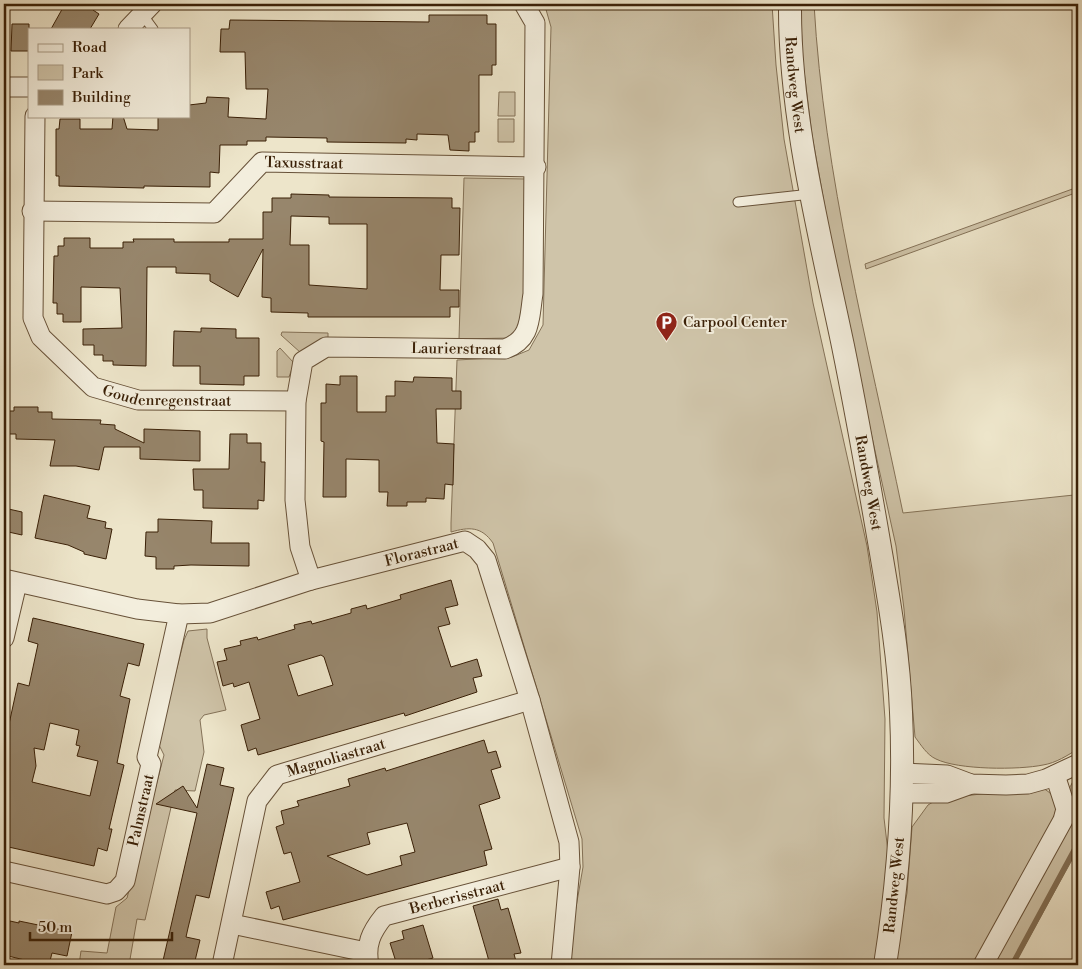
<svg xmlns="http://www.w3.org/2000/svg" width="1082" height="969" font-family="'Libre Bodoni',serif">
	<rect width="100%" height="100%" fill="#ede5ca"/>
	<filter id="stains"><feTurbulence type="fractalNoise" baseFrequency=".004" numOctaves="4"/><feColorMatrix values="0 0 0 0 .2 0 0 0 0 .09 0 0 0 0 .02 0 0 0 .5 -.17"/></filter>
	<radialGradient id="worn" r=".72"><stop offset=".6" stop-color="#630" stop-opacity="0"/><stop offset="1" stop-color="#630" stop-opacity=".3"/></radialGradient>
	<path fill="#cfc4a9" stroke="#847258" d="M 547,4 L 772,4 L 776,65 L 784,139 L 813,303 L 867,546 L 877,612 L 885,719 L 884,818 L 888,852 L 883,912 L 874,965 L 566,965 L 583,867 L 582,839 L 493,543 C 481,526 469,527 451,532 L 451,523 L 457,360 L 512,357 L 529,350 L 543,325 L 551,27 L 545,6 Z
		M 800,4 L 814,4 C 824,177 868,344 903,513 L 1074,495 L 1078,537 L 1078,749 C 1068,755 1056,763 1043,765 C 1019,770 958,770 936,759 C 927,755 921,745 915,737 L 904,609 L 896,546 L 841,297 L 812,135 L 803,63 Z
		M 499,92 L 515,92 L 515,116 L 498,116 Z
		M 498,119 L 514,119 L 514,142 L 498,142 Z
		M 464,178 L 527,179 L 525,318 L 511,338 L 459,339 Z
		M 1078,187 L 1078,192 L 866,269 L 865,264 Z
		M 282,332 L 328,333 L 328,340 L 301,353 L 281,335 Z
		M 280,348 L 294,363 L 289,377 L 277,377 L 277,351 Z
		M 207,629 L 207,638 L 226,710 L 204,715 L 200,720 L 204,752 L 195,791 L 175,790 L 145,920 L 137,919 L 129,965 L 79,965 L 81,951 L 107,953 L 116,907 L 127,898 L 164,755 L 158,743 L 184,640 L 188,631 Z
		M 1078,772 L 1078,849 L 1014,965 L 992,965 L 1070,808 L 1070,787 Z
		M 1041,787 C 1063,799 1057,809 1049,829 L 979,965 L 894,965 L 907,893 L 912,827 L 928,805 L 938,799 Z"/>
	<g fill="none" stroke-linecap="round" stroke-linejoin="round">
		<path stroke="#816e54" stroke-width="5.5" d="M 1012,965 L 1078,843"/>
	</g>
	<path fill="#97866c" stroke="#3a2007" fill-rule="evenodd" d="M 65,4 L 97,4 L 93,10 L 99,14 L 90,29 L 51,29 Z
		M 429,15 L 487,15 L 487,24 L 496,24 L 496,65 L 492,65 L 492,75 L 479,75 L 479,132 L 475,132 L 475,142 L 469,142 L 469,151 L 450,150 L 448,135 L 417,134 L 417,140 L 406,139 L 406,143 L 327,142 L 327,138 L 266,137 L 266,141 L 247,141 L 247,145 L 220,145 L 219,173 L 210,172 L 210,187 L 144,186 L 144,188 L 59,186 L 59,176 L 56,176 L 56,129 L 59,129 L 60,119 L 80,119 L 80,129 L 112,129 L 113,116 L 123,116 L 127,129 L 158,130 L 158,116 L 189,116 L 189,105 L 206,103 L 207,97 L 229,98 L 228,117 L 266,119 L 268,89 L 246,89 L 245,52 L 220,52 L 221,29 L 229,29 L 230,20 L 429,22 Z
		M 12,24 L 29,24 L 29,51 L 11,51 Z
		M 291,194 L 329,195 L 329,197 L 452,198 L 452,208 L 460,208 L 459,255 L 441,255 L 440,290 L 459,290 L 459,307 L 450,307 L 450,317 L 308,317 L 308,313 L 271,312 L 271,298 L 262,297 L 263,249 L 238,297 L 210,281 L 210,274 L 176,273 L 176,267 L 147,267 L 146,366 L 113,365 L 113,361 L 103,361 L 103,355 L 94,355 L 94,345 L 83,345 L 83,329 L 122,328 L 120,288 L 81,287 L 81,322 L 63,322 L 63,314 L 57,314 L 57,303 L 53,303 L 54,256 L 58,256 L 58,246 L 64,246 L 64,238 L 90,238 L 90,248 L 123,248 L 123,242 L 134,242 L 133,239 L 174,239 L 174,242 L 229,242 L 229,239 L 263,239 L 263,212 L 272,212 L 272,198 L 291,198 ZM 291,216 L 329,217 L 329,224 L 367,224 L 367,289 L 309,285 L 309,245 L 290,245 Z
		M 201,328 L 236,329 L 236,338 L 259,338 L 259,376 L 244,376 L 244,385 L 200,384 L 200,366 L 173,366 L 174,331 L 201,332 Z
		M 340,376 L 357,376 L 357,412 L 386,412 L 386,396 L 395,396 L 395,381 L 413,382 L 414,377 L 452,378 L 452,391 L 461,391 L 461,409 L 436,409 L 437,443 L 454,444 L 453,485 L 445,484 L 444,499 L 426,498 L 426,502 L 407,502 L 407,506 L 387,506 L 388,492 L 379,492 L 379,460 L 346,459 L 346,497 L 323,497 L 324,442 L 321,441 L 321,403 L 326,403 L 326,384 L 340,385 Z
		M 14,407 L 38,407 L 38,412 L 52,412 L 52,419 L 101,420 L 100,424 L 115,425 L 115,429 L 144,443 L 144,429 L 200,431 L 200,461 L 140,459 L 140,447 L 104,447 L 99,470 L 76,466 L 50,466 L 55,440 L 16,439 L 16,434 L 4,434 L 4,411 L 14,411 Z
		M 230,434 L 247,434 L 247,443 L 261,443 L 261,462 L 265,462 L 264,501 L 258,500 L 258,509 L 203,508 L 203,490 L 194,490 L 193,469 L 229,469 Z
		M 44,495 L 90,506 L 87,518 L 106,522 L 105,528 L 112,529 L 106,559 L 84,554 L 84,552 L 68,545 L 35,538 Z
		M 4,508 L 22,512 L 22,535 L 4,531 Z
		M 158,519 L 212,521 L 211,543 L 249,543 L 249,566 L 191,565 L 174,566 L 174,569 L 156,569 L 156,557 L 145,556 L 146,532 L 158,532 Z
		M 451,580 L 458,605 L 445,608 L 450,624 L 438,627 L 451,667 L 477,659 L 482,676 L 473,678 L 477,692 L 405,716 L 404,713 L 258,755 L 256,748 L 248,751 L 241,725 L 260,719 L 249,682 L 234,687 L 233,683 L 223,686 L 217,662 L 227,660 L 224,649 L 241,645 L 240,641 L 257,637 L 258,640 L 295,629 L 294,625 L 311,621 L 312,624 L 351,613 L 351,609 L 366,605 L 367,609 L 401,599 L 400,595 ZM 321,655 L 324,657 L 333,685 L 298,696 L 288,665 Z
		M 33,618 L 144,644 L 139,666 L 128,663 L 120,696 L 130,699 L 117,763 L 124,765 L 109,829 L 112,829 L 107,851 L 98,848 L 94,866 L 4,846 L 4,747 L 18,683 L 29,686 L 38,644 L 28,641 ZM 50,723 L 79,730 L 76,745 L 80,746 L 77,756 L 98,761 L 90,796 L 32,782 L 36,766 L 34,748 L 44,750 Z
		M 484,740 L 488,753 L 496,751 L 501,767 L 491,770 L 500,798 L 479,805 L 492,849 L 484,851 L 487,865 L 283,920 L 279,906 L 271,909 L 266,892 L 300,882 L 291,852 L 284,854 L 276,827 L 284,824 L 281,811 L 299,806 L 297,801 L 350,786 L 348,779 L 385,768 L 386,771 ZM 407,823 L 415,852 L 400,856 L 402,865 L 367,875 L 327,856 L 370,844 L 367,833 Z
		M 207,764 L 224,768 L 220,785 L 234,788 L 209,898 L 196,895 L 188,928 L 186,937 L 200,940 L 194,965 L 162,965 L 197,813 L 156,804 L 183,786 L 197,808 Z
		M 498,899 L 501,910 L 508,908 L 521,953 L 514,954 L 517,965 L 490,965 L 487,954 L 473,906 Z
		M 10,921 L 19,923 L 19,921 L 72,932 L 67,956 L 52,953 L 49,965 L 33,965 L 33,962 L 4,955 L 4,926 L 9,927 Z
		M 423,925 L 433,958 L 419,962 L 420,965 L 397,965 L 390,943 L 404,939 L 402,931 Z"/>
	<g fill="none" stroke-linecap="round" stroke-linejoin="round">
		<defs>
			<path id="service" d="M 142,14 L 153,29
				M 738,202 L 811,194"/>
			<g id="minor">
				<path d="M 128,29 L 152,4"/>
				<path d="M 4,87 L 29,87"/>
				<path id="s1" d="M 35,116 L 33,318 L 41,337 L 93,387 L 138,400 L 296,401"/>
				<path id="s2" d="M 32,211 L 214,213 L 262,162 L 536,167"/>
				<path id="s3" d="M 4,579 L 137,609 L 179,614 L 210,613 L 311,580 L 465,541 L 477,549 L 486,560 L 530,700 L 569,842 L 570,867 L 561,965"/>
				<path id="s4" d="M 311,580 L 300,547 L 295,500 L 296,401 L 303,361 L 326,347 L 505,349 C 532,339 529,318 533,294 L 535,23 L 524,4"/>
				<path d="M 4,638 L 17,583"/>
				<path d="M 902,773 L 947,775 L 971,784 L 1006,785 L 1028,784 L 1046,779 L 1078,764"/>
				<path d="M 902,793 L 946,793 L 971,784"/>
				<path id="s5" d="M 4,871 L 107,894 L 116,891 L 125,881 L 151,764 L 147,757 L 179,614"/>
				<path d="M 232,924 L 366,952"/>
				<path id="s6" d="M 222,965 L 257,801 L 277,775 L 530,700"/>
				<path id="s7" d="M 369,965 C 365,945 371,932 384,916 L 570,867"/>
				<path d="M 983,965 L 1063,820 L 1066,809 L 1055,775"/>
			</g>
			<g id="tertiary">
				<path id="s8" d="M 790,4 C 789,116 820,236 843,346 C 857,415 869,483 881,553 C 890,606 899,658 901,712 C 905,797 898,882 885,965"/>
			</g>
		</defs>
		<use href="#service" stroke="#675138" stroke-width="11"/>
		<use href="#minor" stroke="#675138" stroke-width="21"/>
		<use href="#tertiary" stroke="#675138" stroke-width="24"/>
		<use href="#service" stroke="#f3eedd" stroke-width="9"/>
		<use href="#minor" stroke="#f3eedd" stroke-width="19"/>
		<use href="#tertiary" stroke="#f3eedd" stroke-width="22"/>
	</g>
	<defs>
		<symbol id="parking-pin" viewBox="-11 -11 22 30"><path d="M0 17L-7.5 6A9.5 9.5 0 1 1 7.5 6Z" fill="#8f2418" stroke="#f3eedd"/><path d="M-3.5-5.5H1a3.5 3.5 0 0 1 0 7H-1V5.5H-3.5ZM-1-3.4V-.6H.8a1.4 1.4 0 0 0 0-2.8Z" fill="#fff"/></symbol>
	</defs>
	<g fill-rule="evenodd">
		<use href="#parking-pin" x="654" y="310" width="25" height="34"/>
	</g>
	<g text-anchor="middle" stroke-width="4" stroke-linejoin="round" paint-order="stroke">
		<g font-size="15" fill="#3a2007" stroke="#f3eedd">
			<text dy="5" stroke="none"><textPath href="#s8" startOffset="81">Randweg West</textPath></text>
			<text dy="5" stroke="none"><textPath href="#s2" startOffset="294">Taxusstraat</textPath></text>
			<text dy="5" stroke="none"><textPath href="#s4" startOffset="379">Laurierstraat</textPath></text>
			<text dy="5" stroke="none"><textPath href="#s1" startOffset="370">Goudenregenstraat</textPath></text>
			<text dy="5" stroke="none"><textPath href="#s8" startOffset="486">Randweg West</textPath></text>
			<text dy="5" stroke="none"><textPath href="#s3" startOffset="430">Florastraat</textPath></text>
			<text dy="5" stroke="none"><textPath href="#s6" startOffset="262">Magnoliastraat</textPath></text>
			<text dy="5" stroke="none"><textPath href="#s5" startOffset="201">Palmstraat</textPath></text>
			<text transform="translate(894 885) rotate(-84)" y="5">Randweg West</text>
			<text dy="5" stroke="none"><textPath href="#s7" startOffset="129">Berberisstraat</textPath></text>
		</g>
		<g font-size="15" fill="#3a2007" stroke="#f3eedd" text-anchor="start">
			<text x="683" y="327">Carpool Center</text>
		</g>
	</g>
	<rect width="1082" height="969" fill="none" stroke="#ede5ca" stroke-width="20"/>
	<rect x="5" y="5" width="1072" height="959" fill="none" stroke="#3a2007" stroke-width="2.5"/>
	<rect x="10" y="10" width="1062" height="949" fill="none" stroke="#3a2007"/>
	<rect x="28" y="28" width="162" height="90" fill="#f3eedd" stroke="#a99c87"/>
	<rect x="38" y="44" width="25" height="8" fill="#f3eedd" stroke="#a99c87"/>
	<text x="72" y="52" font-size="15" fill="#3a2007">Road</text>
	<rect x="38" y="65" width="25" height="15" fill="#cfc4a9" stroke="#a99c87"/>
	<text x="72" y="78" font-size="15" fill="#3a2007">Park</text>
	<rect x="38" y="90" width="25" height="15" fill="#97866c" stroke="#a99c87"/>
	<text x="72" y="102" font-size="15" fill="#3a2007">Building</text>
	<path d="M30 932v8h142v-8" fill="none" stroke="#3a2007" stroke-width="2.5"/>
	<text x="38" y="932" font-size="15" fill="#3a2007" stroke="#f3eedd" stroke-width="4" paint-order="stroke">50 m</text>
	<rect width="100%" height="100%" filter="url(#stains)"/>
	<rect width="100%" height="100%" fill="url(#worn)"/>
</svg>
